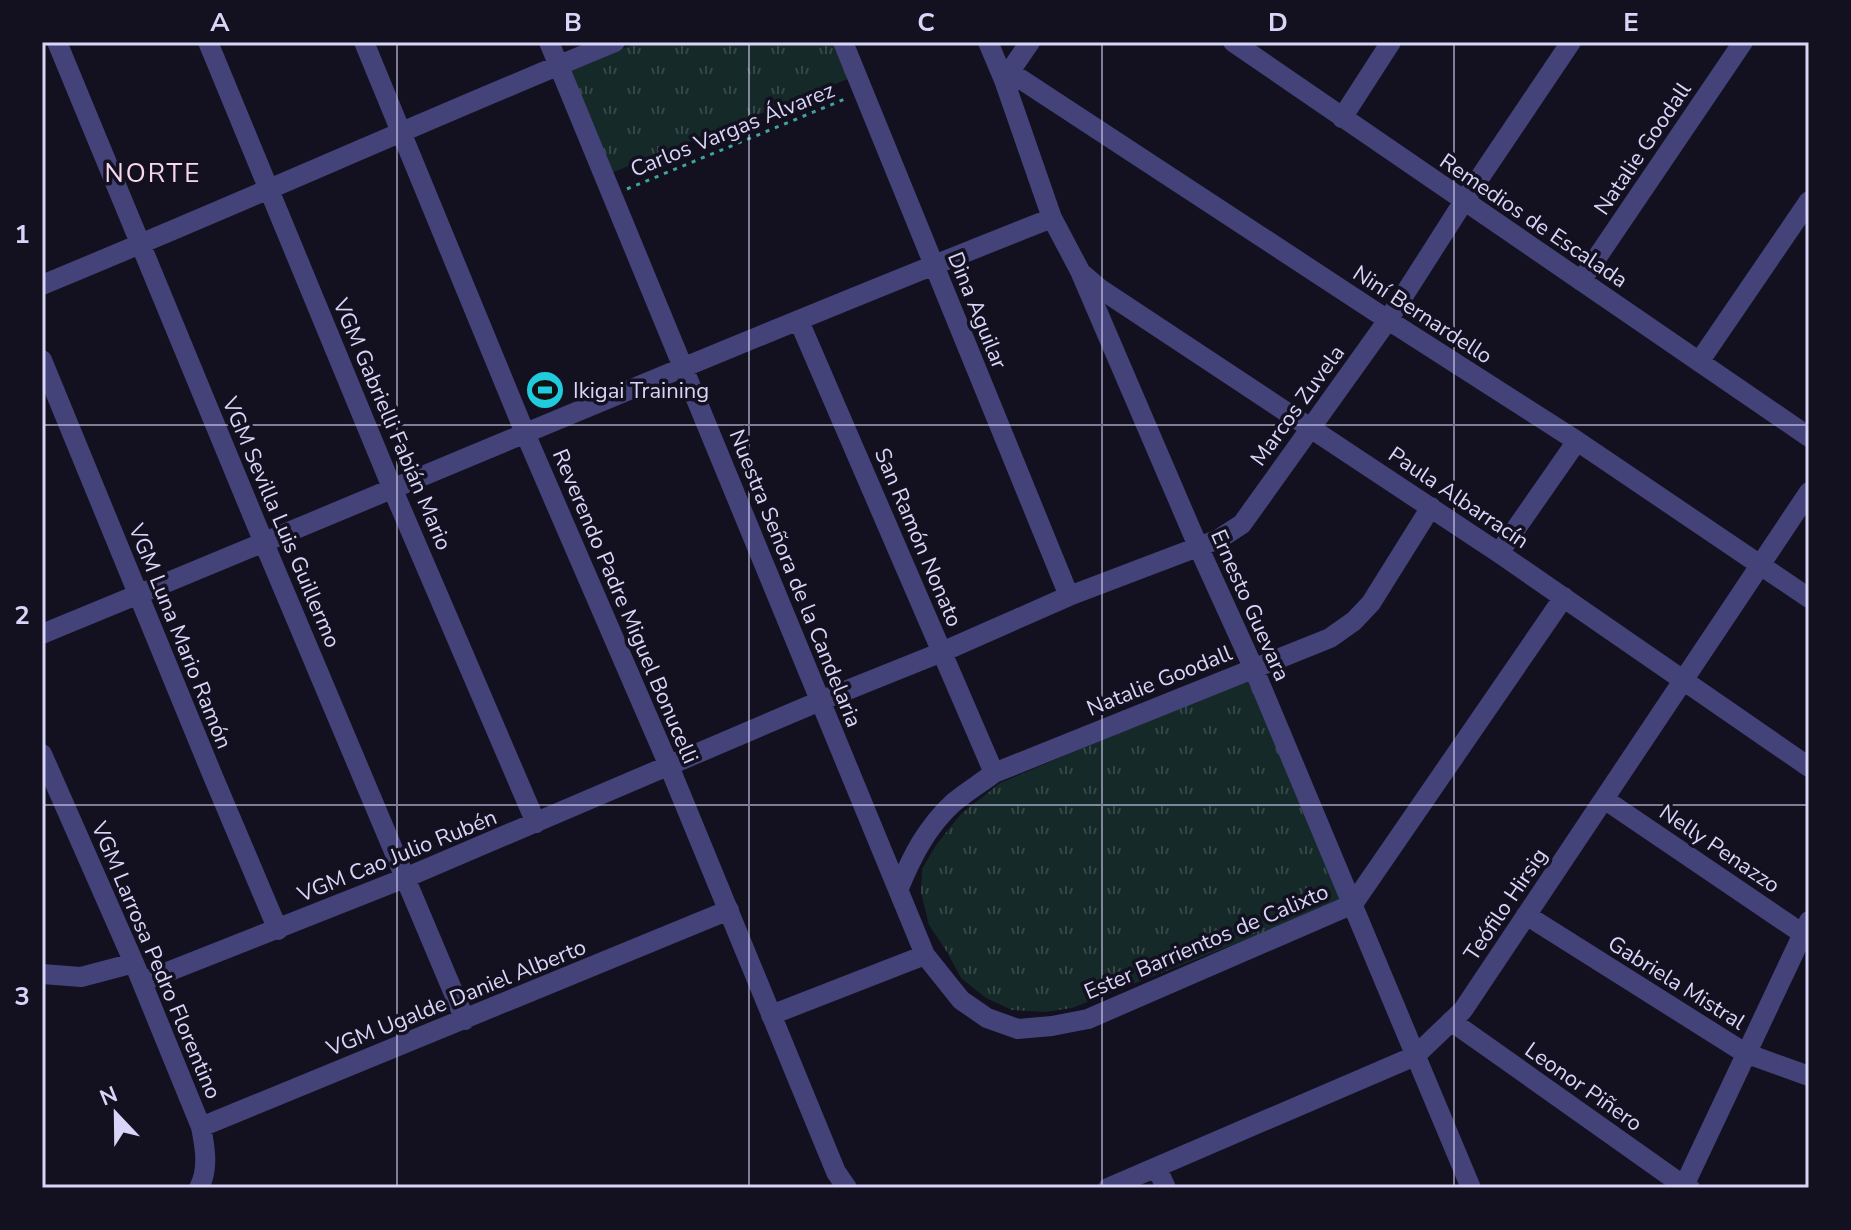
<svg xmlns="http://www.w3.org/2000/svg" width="1851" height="1230" font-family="'Nunito Sans',sans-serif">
	<defs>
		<pattern id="grass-tufts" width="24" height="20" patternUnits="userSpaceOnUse" patternTransform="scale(2)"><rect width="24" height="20" fill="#142928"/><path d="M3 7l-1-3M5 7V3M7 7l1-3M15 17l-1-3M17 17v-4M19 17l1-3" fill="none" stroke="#364748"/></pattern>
	</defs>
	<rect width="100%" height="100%" fill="#131020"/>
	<path fill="url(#grass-tufts)" d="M 639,42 L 834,42 L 848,79 L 611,173 L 569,70 Z
		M 1253,676 L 1345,901 L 1072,1008 L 1045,1012 L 1012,1010 L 986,998 L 961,978 L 947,952 L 929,925 L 921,893 L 922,869 L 936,845 L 961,814 L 1000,783 Z"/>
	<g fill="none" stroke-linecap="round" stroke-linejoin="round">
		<path stroke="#3fa49c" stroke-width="3" stroke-dasharray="4 6" stroke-linecap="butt" d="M 627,189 L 845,99"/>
		<path stroke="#434279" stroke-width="20" d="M 57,42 L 264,543 L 465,1020
			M 208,42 L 393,490 L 536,823
			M 364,42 L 525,433 L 669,766 L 836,1172 L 847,1188
			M 549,42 L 925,955 L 961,1000 L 987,1018 L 1018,1029 L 1052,1026 L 1088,1019 L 1353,904 L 1564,597
			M 843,42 L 1069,596
			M 988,42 L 1004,80 L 1052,218 L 1080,271 L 1198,546 L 1253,667 L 1471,1188
			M 1233,42 L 1809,437
			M 1010,72 L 1388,320 L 1577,441 L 1809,598
			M 1004,80 L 1030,42
			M 1342,118 L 1391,42
			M 1084,275 L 1099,288 L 1499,553 L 1809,767
			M 1581,281 L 1743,42
			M 42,285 C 234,206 423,121 615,42
			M 799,321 L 994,773
			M 42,360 L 212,774 L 278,930
			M 1699,362 L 1809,201
			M 1499,553 L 1577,441
			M 42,634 C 379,496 713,352 1052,218
			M 42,754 L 134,963 L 201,1127 C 205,1147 209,1169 199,1188
			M 1604,799 L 1803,934 L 1809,936
			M 899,888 C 912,856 927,827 953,803 C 966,792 981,783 994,773 L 1330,638 L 1354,621 L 1371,603 L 1431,507
			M 1526,915 L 1745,1053 L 1809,1076
			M 42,974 L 81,977 L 134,963
			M 142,982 L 405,878 L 820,701 L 942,652 L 1069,596 L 1219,539 L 1242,524 L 1388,320 L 1464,201 L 1571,42
			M 771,1015 L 925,955
			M 1451,1021 L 1684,1186 L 1690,1188
			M 201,1127 L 729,910
			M 1157,1168 L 1166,1188
			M 1108,1188 L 1415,1056 L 1463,1010 L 1809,492
			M 1683,1188 L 1809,921"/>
	</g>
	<path fill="none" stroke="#d9d5f9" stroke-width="2" stroke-opacity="0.55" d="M 397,42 L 397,1188M 749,42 L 749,1188M 1102,42 L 1102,1188M 1454,42 L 1454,1188M 42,425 L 1809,425M 42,805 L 1809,805"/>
	<defs>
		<symbol id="stadium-disc" viewBox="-11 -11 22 22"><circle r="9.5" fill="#1fcbdc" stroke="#131020"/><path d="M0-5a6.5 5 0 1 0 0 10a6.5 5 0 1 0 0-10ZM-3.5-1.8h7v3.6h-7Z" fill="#111"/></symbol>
	</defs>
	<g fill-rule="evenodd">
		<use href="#stadium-disc" x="523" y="368" width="44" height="44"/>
	</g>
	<g text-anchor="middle" stroke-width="7" stroke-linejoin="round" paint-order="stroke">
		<g font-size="22" fill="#d9d5f9" stroke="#131020">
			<text transform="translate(732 129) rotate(-22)" y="8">Carlos Vargas Álvarez</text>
			<text transform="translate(1642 148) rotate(-56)" y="8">Natalie Goodall</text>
			<text transform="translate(1534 220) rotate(34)" y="8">Remedios de Escalada</text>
			<text transform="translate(978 310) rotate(68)" y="8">Dina Aguilar</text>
			<text transform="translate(1423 314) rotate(33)" y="8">Niní Bernardello</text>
			<text transform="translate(1297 405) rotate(-54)" y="8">Marcos Zuvela</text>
			<text transform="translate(393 424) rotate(67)" y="8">VGM Gabrielli Fabián Mario</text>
			<text transform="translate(1459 497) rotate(34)" y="8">Paula Albarracín</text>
			<text transform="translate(282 522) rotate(67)" y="8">VGM Sevilla Luis Guillermo</text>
			<text transform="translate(919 537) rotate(67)" y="8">San Ramón Nonato</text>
			<text transform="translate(796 578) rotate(68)" y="8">Nuestra Señora de la Candelaria</text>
			<text transform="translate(1251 605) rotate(66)" y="8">Ernesto Guevara</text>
			<text transform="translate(626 606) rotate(67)" y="8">Reverendo Padre Miguel Bonucelli</text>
			<text transform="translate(181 636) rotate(68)" y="8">VGM Luna Mario Ramón</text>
			<text transform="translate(1159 680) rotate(-22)" y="8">Natalie Goodall</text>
			<text transform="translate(1720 848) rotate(34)" y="8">Nelly Penazzo</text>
			<text transform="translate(397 855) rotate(-22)" y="8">VGM Cao Julio Rubén</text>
			<text transform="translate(1505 904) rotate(-56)" y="8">Teófilo Hirsig</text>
			<text transform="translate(1206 941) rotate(-23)" y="8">Ester Barrientos de Calixto</text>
			<text transform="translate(157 960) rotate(67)" y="8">VGM Larrosa Pedro Florentino</text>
			<text transform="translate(1677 982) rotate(32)" y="8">Gabriela Mistral</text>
			<text transform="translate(456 997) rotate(-22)" y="8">VGM Ugalde Daniel Alberto</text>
			<text transform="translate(1584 1086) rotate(35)" y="8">Leonor Piñero</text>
		</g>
		<g font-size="22" fill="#d9d5f9" stroke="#131020" text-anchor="start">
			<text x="573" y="398">Ikigai Training</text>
		</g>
		<g font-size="26" letter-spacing="2" fill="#f9d7ed" stroke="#131020">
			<text x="153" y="182">NORTE</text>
		</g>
	</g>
	<rect width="1851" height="1230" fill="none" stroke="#131020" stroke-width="88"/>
	<g transform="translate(116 1114) rotate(338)" stroke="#131020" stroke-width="6" paint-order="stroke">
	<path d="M0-6L14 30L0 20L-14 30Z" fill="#d9d5f9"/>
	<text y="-12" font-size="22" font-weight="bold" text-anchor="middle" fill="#d9d5f9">N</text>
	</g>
	<rect x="44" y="44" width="1763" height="1142" fill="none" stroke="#d9d5f9" stroke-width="3"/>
	<g font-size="26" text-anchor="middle" font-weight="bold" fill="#d9d5f9">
		<text x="220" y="31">A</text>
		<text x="573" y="31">B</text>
		<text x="926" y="31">C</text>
		<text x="1278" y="31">D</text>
		<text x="1631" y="31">E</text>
		<text x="22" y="243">1</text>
		<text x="22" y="624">2</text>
		<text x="22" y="1005">3</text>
	</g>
</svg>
